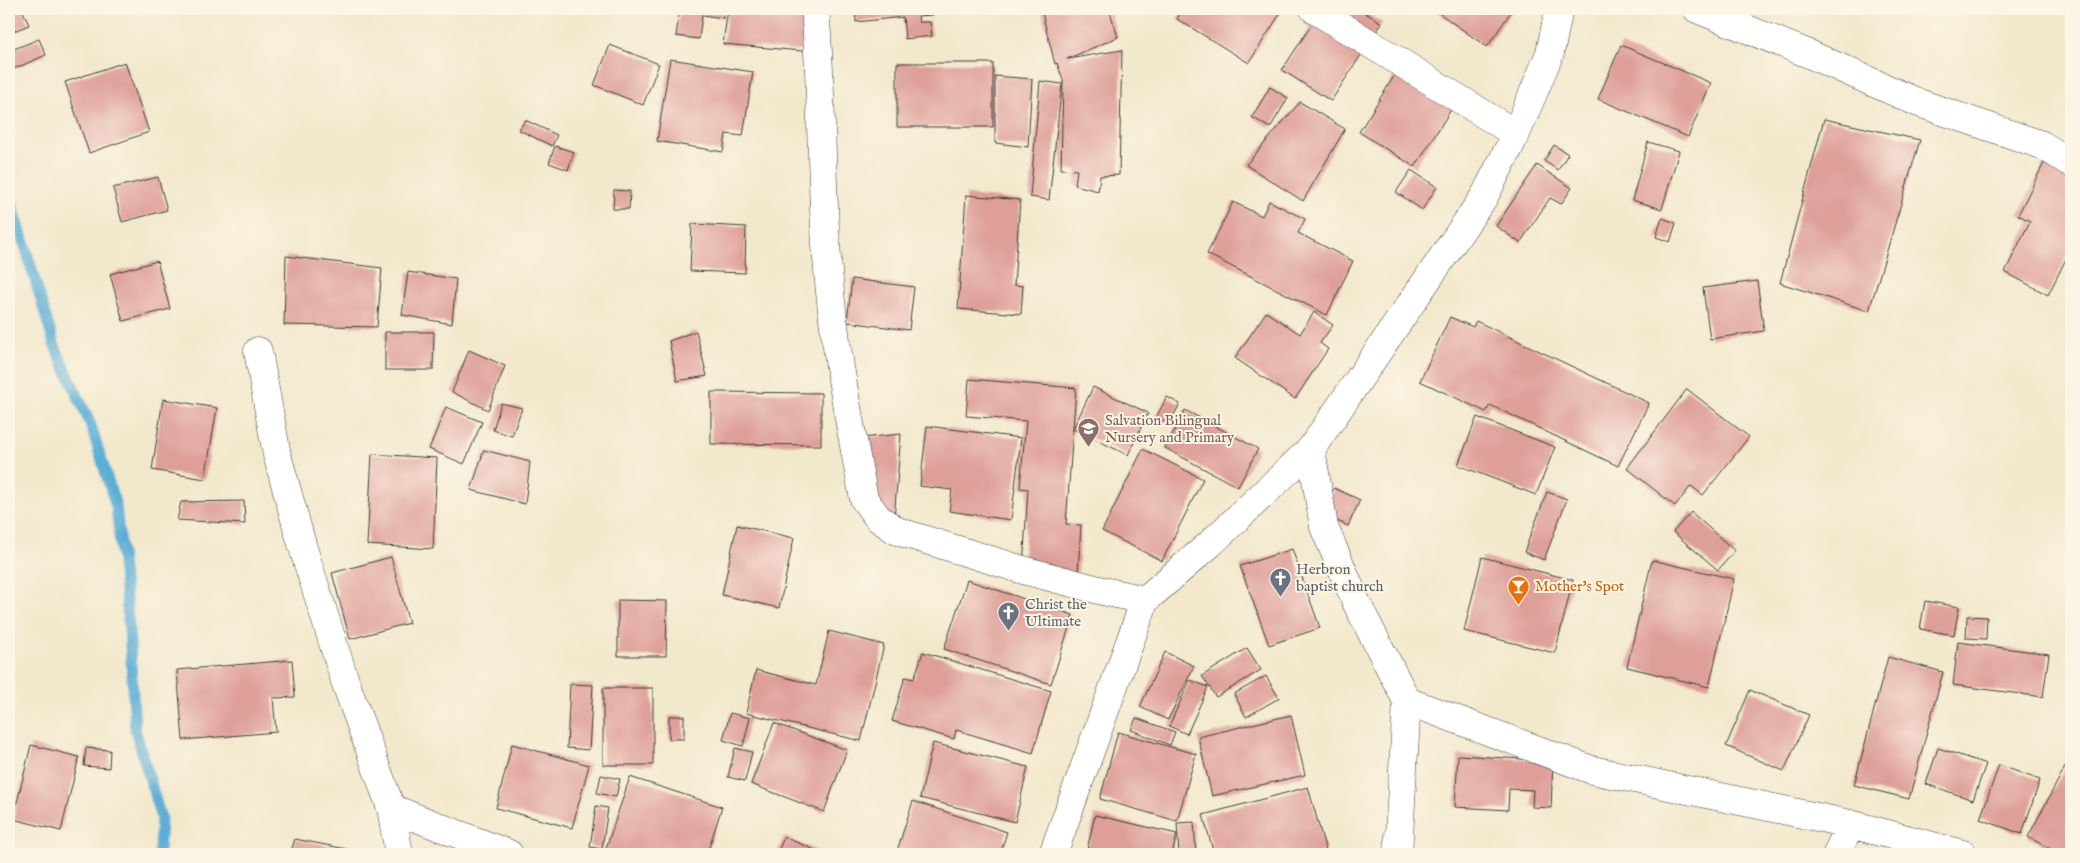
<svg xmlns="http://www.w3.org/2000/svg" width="2080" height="863" font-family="'IM FELL English',serif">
	<rect width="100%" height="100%" fill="#fcf5e5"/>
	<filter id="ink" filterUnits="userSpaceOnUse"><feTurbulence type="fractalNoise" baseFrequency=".02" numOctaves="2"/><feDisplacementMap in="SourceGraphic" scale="10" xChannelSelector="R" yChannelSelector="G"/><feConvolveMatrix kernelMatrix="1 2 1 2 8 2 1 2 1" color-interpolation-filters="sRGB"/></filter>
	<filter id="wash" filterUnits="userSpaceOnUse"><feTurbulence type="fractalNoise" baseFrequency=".0096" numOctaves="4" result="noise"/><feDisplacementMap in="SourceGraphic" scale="20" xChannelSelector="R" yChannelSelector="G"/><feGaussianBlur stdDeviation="1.12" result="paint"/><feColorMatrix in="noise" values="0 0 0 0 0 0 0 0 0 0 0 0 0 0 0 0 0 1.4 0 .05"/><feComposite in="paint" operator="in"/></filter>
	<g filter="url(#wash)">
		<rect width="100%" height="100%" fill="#f2e8cc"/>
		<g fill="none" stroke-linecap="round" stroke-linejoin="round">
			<path stroke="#5baed6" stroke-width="11" d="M 9,192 L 54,344 L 90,423 L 116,506 L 129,627 L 135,729 L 161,818 L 159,854"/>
		</g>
		<g id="blocks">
			<path fill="#de9f99" d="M 9,9 L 22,9 L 29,25 L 9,33 Z
				M 680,9 L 725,9 L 724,18 L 702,15 L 699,39 L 676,36 Z
				M 728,9 L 817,9 L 813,52 L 723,44 Z
				M 855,9 L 932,9 L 933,15 L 918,16 L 919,22 L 930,22 L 932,36 L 905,39 L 903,17 L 856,22 Z
				M 1041,9 L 1109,9 L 1118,37 L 1067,59 L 1122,50 L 1119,175 L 1100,176 L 1098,191 L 1075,185 L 1077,170 L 1061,169 L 1063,80 L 1057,63 L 1055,64 Z
				M 1183,9 L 1283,9 L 1249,63 L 1177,19 Z
				M 1322,9 L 1359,9 L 1382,23 L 1331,101 L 1282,70 Z
				M 1433,9 L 1513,9 L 1487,47 Z
				M 39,39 L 46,55 L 9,71 L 9,51 Z
				M 610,45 L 659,64 L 643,105 L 594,85 Z
				M 1621,45 L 1711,83 L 1688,137 L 1598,99 Z
				M 1406,57 L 1462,92 L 1415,167 L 1359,132 Z
				M 670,59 L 753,72 L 743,136 L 726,134 L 723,152 L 657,141 Z
				M 125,62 L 149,132 L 89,153 L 65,82 Z
				M 897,63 L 993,63 L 993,127 L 897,127 Z
				M 995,76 L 1032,79 L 1028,147 L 995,143 Z
				M 1040,81 L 1062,84 L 1049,200 L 1030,197 Z
				M 1270,87 L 1288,98 L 1270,128 L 1252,117 Z
				M 1300,102 L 1345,129 L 1303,201 L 1246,165 Z
				M 1824,119 L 1920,140 L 1869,311 L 1780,283 Z
				M 525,120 L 557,135 L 552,146 L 519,130 Z
				M 1648,142 L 1679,151 L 1662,209 L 1632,200 Z
				M 1554,145 L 1568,154 L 1558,170 L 1544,161 Z
				M 555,146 L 574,152 L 568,170 L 549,163 Z
				M 2044,163 L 2071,177 L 2071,249 L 2048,295 L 2005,272 L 2030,221 L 2018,215 Z
				M 1537,165 L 1572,188 L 1561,204 L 1550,198 L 1520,243 L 1496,226 Z
				M 1411,170 L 1437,187 L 1422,210 L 1396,192 Z
				M 158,177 L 167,210 L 122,222 L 113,188 Z
				M 614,190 L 630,191 L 629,209 L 613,209 Z
				M 966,195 L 1020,200 L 1014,285 L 1023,286 L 1021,314 L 958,309 Z
				M 1269,201 L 1305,219 L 1298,233 L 1353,261 L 1327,315 L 1207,254 L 1233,202 L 1262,216 Z
				M 1662,218 L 1676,223 L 1670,242 L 1656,237 Z
				M 692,224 L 746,227 L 745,273 L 690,271 Z
				M 286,256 L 382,268 L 377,327 L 284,325 Z
				M 157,261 L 170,309 L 123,321 L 110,274 Z
				M 408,272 L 456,279 L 452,324 L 402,315 Z
				M 852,279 L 914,287 L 909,330 L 847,322 Z
				M 1757,281 L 1764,331 L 1710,339 L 1703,288 Z
				M 1266,312 L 1300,334 L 1314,312 L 1333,325 L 1320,343 L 1328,349 L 1295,399 L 1235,358 Z
				M 1450,317 L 1473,327 L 1476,321 L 1649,403 L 1618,466 L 1490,405 L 1486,412 L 1420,381 Z
				M 696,331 L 707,376 L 677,381 L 669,341 Z
				M 385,332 L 434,332 L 433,370 L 385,370 Z
				M 469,350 L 505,366 L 488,410 L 452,392 Z
				M 969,379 L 1076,388 L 1066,524 L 1081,525 L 1078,572 L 1023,567 L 1028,489 L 1020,488 L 1026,421 L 966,416 Z
				M 1093,387 L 1148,413 L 1128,455 L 1073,429 Z
				M 1687,389 L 1749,437 L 1703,495 L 1691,486 L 1675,506 L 1627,468 Z
				M 711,392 L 821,393 L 821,445 L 711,444 Z
				M 1167,397 L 1180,404 L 1169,424 L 1156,417 Z
				M 163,399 L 217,408 L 205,479 L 152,470 Z
				M 501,403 L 522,408 L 512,436 L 493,430 Z
				M 446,407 L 482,422 L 464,464 L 429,449 Z
				M 1185,410 L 1258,449 L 1238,487 L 1165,448 Z
				M 1477,417 L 1555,447 L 1536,495 L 1458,465 Z
				M 927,426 L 1021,438 L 1011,520 L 949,511 L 952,490 L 920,486 Z
				M 901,434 L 894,519 L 882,518 L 862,438 Z
				M 1143,449 L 1203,479 L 1162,561 L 1102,531 Z
				M 484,450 L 530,462 L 525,504 L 471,490 Z
				M 372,454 L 437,458 L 433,549 L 367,545 Z
				M 1334,488 L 1360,500 L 1348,526 L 1322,514 Z
				M 1547,492 L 1567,499 L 1544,560 L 1524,552 Z
				M 244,501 L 245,524 L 177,520 L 181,502 Z
				M 1691,512 L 1735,551 L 1718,570 L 1673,532 Z
				M 737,525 L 794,538 L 779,608 L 722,595 Z
				M 1292,549 L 1320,628 L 1269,645 L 1240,566 Z
				M 391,557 L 409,623 L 350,639 L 332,573 Z
				M 1482,557 L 1573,580 L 1555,653 L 1464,631 Z
				M 1652,560 L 1734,579 L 1709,687 L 1627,667 Z
				M 967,580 L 1073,615 L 1051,684 L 944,649 Z
				M 618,600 L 667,601 L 666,656 L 618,656 Z
				M 1925,601 L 1959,607 L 1954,635 L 1920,629 Z
				M 1967,616 L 1987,617 L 1986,639 L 1966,638 Z
				M 829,631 L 884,645 L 861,741 L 746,713 L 756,670 L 816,685 Z
				M 1958,642 L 2049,654 L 2043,697 L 1953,685 Z
				M 1247,648 L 1261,670 L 1216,697 L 1202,676 Z
				M 923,652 L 1051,691 L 1033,753 L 956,730 L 954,739 L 892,721 L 905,677 L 914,679 Z
				M 1165,652 L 1194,666 L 1168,720 L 1140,707 Z
				M 1888,657 L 1943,672 L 1909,799 L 1854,785 Z
				M 292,660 L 295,697 L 273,698 L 276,732 L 183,740 L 177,670 Z
				M 1266,676 L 1279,698 L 1246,717 L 1234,694 Z
				M 1190,680 L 1208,687 L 1187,734 L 1169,726 Z
				M 570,684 L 593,685 L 589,750 L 567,748 Z
				M 603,688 L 653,688 L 653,765 L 603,765 Z
				M 1750,690 L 1809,715 L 1784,771 L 1726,746 Z
				M 730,713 L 750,718 L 743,746 L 723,740 Z
				M 1291,715 L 1305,775 L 1212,796 L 1198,737 Z
				M 669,716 L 684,716 L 684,739 L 669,739 Z
				M 1136,718 L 1175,732 L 1170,745 L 1131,730 Z
				M 774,723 L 847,750 L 824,812 L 751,784 Z
				M 1118,732 L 1196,754 L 1177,821 L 1100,799 Z
				M 933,743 L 1028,767 L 1015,822 L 920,798 Z
				M 512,744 L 589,765 L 572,828 L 496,808 Z
				M 31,745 L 79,757 L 61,831 L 13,819 Z
				M 86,748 L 110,750 L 109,768 L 84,766 Z
				M 735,748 L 752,752 L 745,781 L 728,777 Z
				M 1938,748 L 1986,764 L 1973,800 L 1926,784 Z
				M 1458,755 L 1553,761 L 1551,808 L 1532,807 L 1533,790 L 1509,789 L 1508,810 L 1455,807 Z
				M 2071,756 L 2071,854 L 2060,854 L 2028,837 Z
				M 1999,765 L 2040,780 L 2022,834 L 1980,819 Z
				M 601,775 L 620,779 L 616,797 L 597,793 Z
				M 630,777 L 722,807 L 707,854 L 604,854 Z
				M 1308,787 L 1326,851 L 1315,854 L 1214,854 L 1203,815 Z
				M 913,801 L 1007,832 L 1000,854 L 896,854 Z
				M 596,806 L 608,808 L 602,849 L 590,847 Z
				M 1095,815 L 1177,834 L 1172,854 L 1086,854 Z
				M 1194,822 L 1196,854 L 1179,854 L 1177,823 Z
				M 784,837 L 825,854 L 777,854 Z
				M 295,839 L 367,853 L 367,854 L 290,854 Z"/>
		</g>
	</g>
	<g filter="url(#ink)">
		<use href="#blocks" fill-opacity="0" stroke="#3c3b36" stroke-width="1"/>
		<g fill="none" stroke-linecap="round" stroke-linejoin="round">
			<defs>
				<path id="minor" d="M 815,9 C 823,96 820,183 828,270 C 834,347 850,423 864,499 L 878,518 L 897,531 L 1023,570 L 1103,591 L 1145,600
					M 1314,9 L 1516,134
					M 1697,9 L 1809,54 L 1919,103 L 2042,145 L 2071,163
					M 258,351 L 277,455 L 303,548 L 346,684 L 391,808 L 399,854
					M 1311,449 L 1324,527 L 1357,604 L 1407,701 L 1592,770 L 1850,824 L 1963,854
					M 391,808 L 509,854
					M 1053,854 L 1145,600 L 1210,544 L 1311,449 L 1484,197 L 1516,134 L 1550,53 L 1559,9
					M 1398,854 L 1407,701
					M 1837,854 L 1850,824"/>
			</defs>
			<use href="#minor" stroke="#3c3b36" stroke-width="29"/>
			<use href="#minor" stroke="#fff" stroke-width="28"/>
		</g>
	</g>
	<defs>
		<symbol id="school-pin" viewBox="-11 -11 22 30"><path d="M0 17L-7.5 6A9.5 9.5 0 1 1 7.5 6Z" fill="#8d6e63" stroke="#fcf5e5"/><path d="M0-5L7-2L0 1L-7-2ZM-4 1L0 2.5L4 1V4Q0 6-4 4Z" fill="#fff"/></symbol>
		<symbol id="church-pin" viewBox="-11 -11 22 30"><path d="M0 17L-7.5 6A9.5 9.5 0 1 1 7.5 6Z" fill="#6b7280" stroke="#fcf5e5"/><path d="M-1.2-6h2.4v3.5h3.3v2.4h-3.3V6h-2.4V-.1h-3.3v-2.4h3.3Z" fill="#fff"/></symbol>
		<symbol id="bar-pin" viewBox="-11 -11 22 30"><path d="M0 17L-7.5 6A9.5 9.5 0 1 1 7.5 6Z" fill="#e8710a" stroke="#fcf5e5"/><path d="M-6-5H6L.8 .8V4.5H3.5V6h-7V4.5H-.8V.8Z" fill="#fff"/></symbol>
	</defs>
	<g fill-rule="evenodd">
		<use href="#school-pin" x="1076" y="416" width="25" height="34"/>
		<use href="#church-pin" x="1268" y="566" width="25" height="34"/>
		<use href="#bar-pin" x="1506" y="574" width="25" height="34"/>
		<use href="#church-pin" x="996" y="600" width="25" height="34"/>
	</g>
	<g text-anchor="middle" stroke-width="4" stroke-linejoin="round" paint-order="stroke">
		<g font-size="15" fill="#785e54" stroke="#fcf5e5" text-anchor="start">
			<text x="1105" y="425">Salvation Bilingual<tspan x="1105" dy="17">Nursery and Primary</tspan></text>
		</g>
		<g font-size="15" fill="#5b616d" stroke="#fcf5e5" text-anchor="start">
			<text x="1296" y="574">Herbron<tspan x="1296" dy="17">baptist church</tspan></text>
			<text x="1025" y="609">Christ the<tspan x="1025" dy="17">Ultimate</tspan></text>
		</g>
		<g font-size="15" fill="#c56008" stroke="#fcf5e5" text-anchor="start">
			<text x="1535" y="591">Mother's Spot</text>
		</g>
	</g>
	<rect width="2080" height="863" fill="none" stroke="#fcf5e5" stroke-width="30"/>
</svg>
